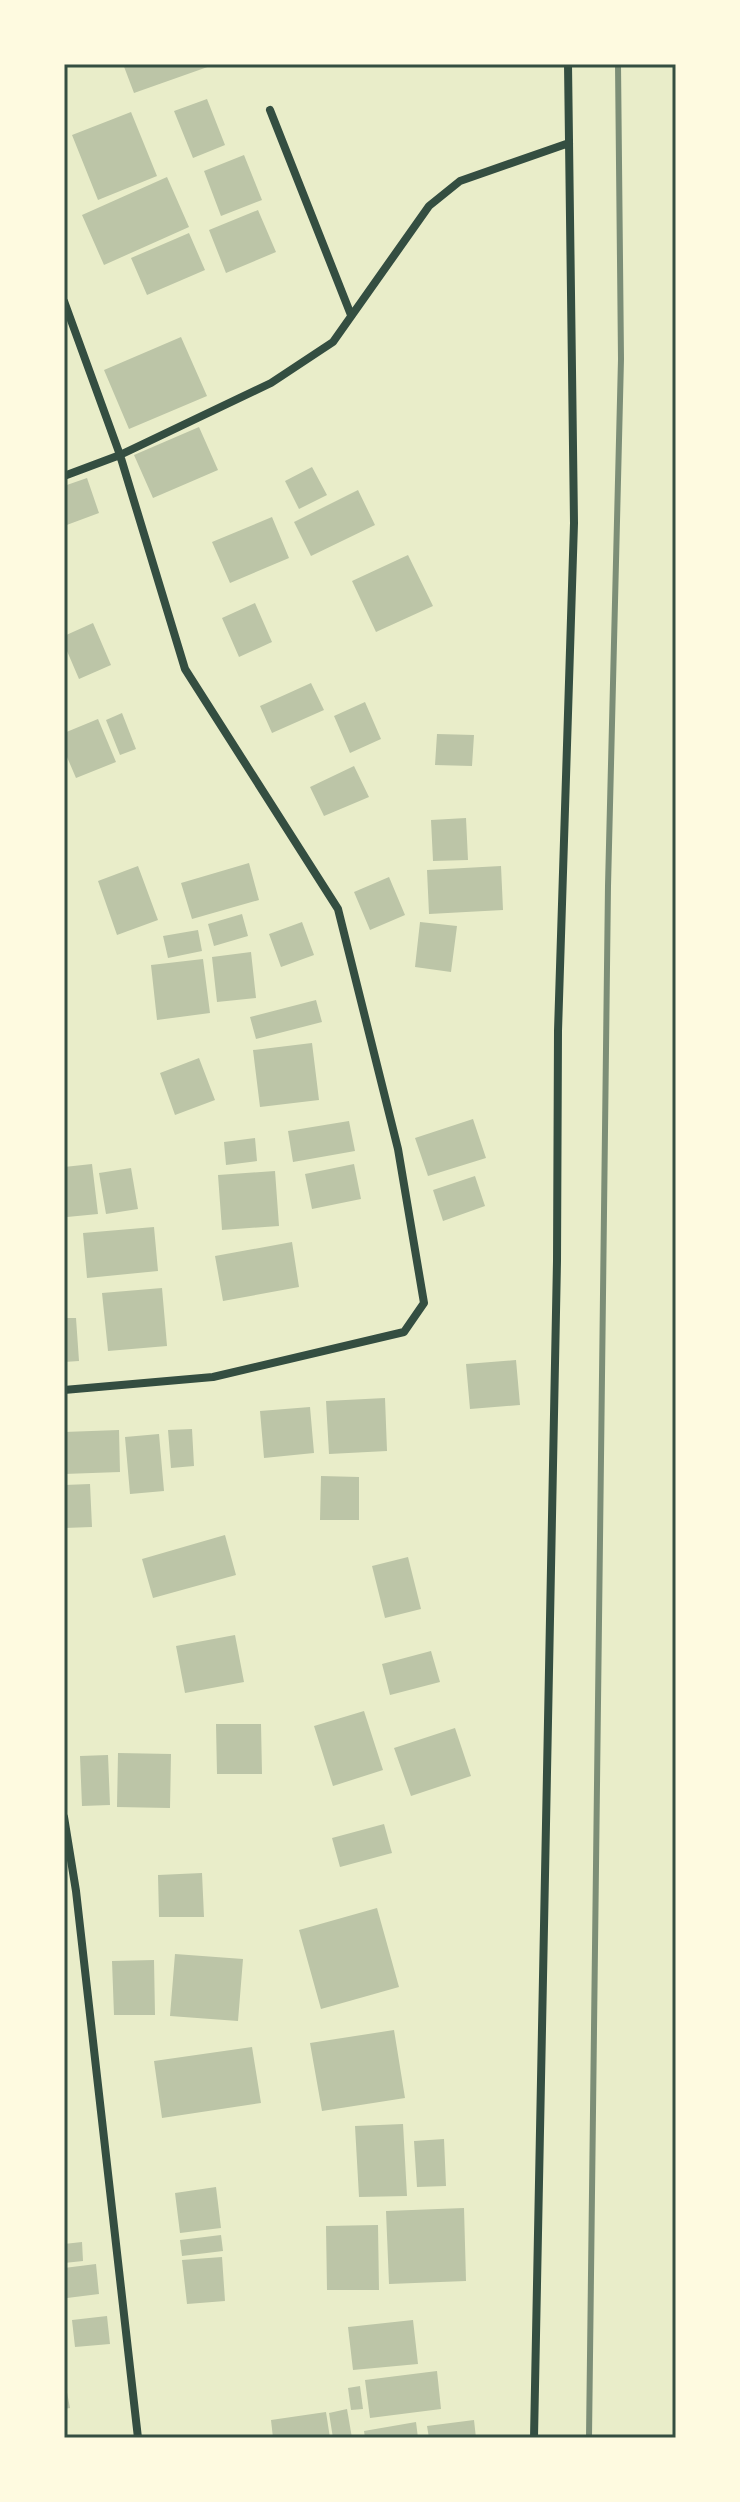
<svg xmlns="http://www.w3.org/2000/svg" width="740" height="2502" font-family="Manrope,sans-serif">
	<rect width="100%" height="100%" fill="#e9edc9"/>
	<path fill="#bcc5a7" d="M 123,64 L 216,64 L 134,93 Z
		M 207,99 L 225,145 L 193,158 L 174,111 Z
		M 131,112 L 157,176 L 98,200 L 72,135 Z
		M 244,155 L 262,200 L 221,216 L 204,171 Z
		M 167,177 L 189,227 L 104,265 L 82,215 Z
		M 258,210 L 276,252 L 226,273 L 209,230 Z
		M 189,233 L 205,270 L 147,295 L 131,258 Z
		M 181,337 L 207,396 L 129,429 L 104,370 Z
		M 199,427 L 218,470 L 153,498 L 134,455 Z
		M 312,467 L 327,495 L 299,509 L 285,481 Z
		M 87,478 L 99,513 L 64,526 L 64,486 Z
		M 358,490 L 375,525 L 311,556 L 294,522 Z
		M 272,517 L 289,558 L 230,583 L 212,542 Z
		M 408,555 L 433,606 L 376,632 L 352,581 Z
		M 255,603 L 272,642 L 239,657 L 222,618 Z
		M 93,623 L 111,665 L 79,679 L 64,644 L 64,636 Z
		M 311,683 L 324,710 L 272,733 L 260,706 Z
		M 365,702 L 381,739 L 350,753 L 334,716 Z
		M 122,713 L 136,749 L 120,755 L 106,720 Z
		M 98,719 L 116,762 L 76,778 L 64,750 L 64,733 Z
		M 437,734 L 474,735 L 472,766 L 435,765 Z
		M 354,766 L 369,797 L 324,816 L 310,787 Z
		M 466,818 L 468,860 L 433,861 L 431,820 Z
		M 249,863 L 259,900 L 192,919 L 181,883 Z
		M 138,866 L 158,920 L 117,935 L 98,881 Z
		M 501,866 L 503,910 L 429,914 L 427,870 Z
		M 389,877 L 405,915 L 370,930 L 354,892 Z
		M 242,914 L 248,936 L 214,946 L 208,924 Z
		M 302,922 L 314,955 L 281,967 L 269,934 Z
		M 420,922 L 457,926 L 451,972 L 415,967 Z
		M 198,930 L 202,951 L 168,958 L 163,936 Z
		M 251,952 L 256,998 L 217,1002 L 212,957 Z
		M 203,959 L 210,1013 L 157,1020 L 151,965 Z
		M 316,1000 L 322,1022 L 256,1039 L 250,1017 Z
		M 312,1043 L 319,1100 L 260,1107 L 253,1050 Z
		M 199,1058 L 215,1100 L 175,1115 L 160,1073 Z
		M 473,1119 L 486,1158 L 428,1176 L 415,1138 Z
		M 349,1121 L 355,1151 L 293,1162 L 288,1131 Z
		M 255,1138 L 257,1161 L 226,1165 L 224,1142 Z
		M 92,1164 L 98,1214 L 67,1217 L 64,1167 Z
		M 354,1164 L 361,1199 L 312,1209 L 305,1174 Z
		M 131,1168 L 138,1209 L 106,1214 L 99,1173 Z
		M 275,1171 L 279,1226 L 222,1230 L 218,1175 Z
		M 475,1176 L 485,1206 L 443,1221 L 433,1190 Z
		M 154,1227 L 158,1271 L 87,1278 L 83,1233 Z
		M 292,1242 L 299,1287 L 223,1301 L 215,1256 Z
		M 162,1288 L 167,1346 L 108,1351 L 102,1293 Z
		M 64,1318 L 76,1318 L 79,1361 L 64,1362 Z
		M 516,1360 L 520,1405 L 470,1409 L 466,1364 Z
		M 385,1398 L 387,1451 L 329,1454 L 326,1401 Z
		M 310,1407 L 314,1453 L 264,1458 L 260,1411 Z
		M 192,1429 L 194,1466 L 171,1468 L 168,1430 Z
		M 119,1430 L 120,1472 L 64,1474 L 64,1432 Z
		M 159,1434 L 164,1491 L 130,1494 L 125,1437 Z
		M 321,1476 L 359,1477 L 359,1520 L 320,1520 Z
		M 90,1484 L 92,1527 L 64,1528 L 64,1485 Z
		M 225,1535 L 236,1575 L 153,1598 L 142,1559 Z
		M 408,1557 L 421,1609 L 385,1618 L 372,1566 Z
		M 235,1635 L 244,1682 L 185,1693 L 176,1646 Z
		M 431,1651 L 440,1682 L 390,1695 L 382,1664 Z
		M 364,1711 L 383,1770 L 333,1786 L 314,1726 Z
		M 216,1724 L 261,1724 L 262,1774 L 217,1774 Z
		M 455,1728 L 471,1776 L 411,1796 L 394,1748 Z
		M 118,1753 L 171,1754 L 170,1808 L 117,1807 Z
		M 108,1755 L 110,1805 L 82,1806 L 80,1756 Z
		M 384,1824 L 392,1853 L 340,1867 L 332,1838 Z
		M 202,1873 L 204,1917 L 159,1917 L 158,1875 Z
		M 377,1908 L 399,1987 L 321,2009 L 299,1930 Z
		M 175,1954 L 243,1959 L 238,2021 L 170,2016 Z
		M 154,1960 L 155,2015 L 114,2015 L 112,1961 Z
		M 394,2030 L 405,2098 L 322,2111 L 310,2043 Z
		M 252,2047 L 261,2103 L 162,2118 L 154,2061 Z
		M 403,2124 L 407,2196 L 359,2197 L 355,2126 Z
		M 444,2139 L 446,2186 L 417,2187 L 414,2141 Z
		M 216,2187 L 221,2228 L 180,2233 L 175,2193 Z
		M 464,2208 L 466,2281 L 389,2284 L 386,2211 Z
		M 378,2225 L 379,2290 L 327,2290 L 326,2226 Z
		M 221,2235 L 223,2251 L 182,2256 L 180,2240 Z
		M 82,2242 L 83,2261 L 64,2263 L 64,2244 Z
		M 222,2257 L 225,2301 L 187,2304 L 182,2260 Z
		M 96,2264 L 99,2294 L 67,2298 L 64,2268 Z
		M 107,2316 L 110,2344 L 75,2347 L 72,2320 Z
		M 413,2320 L 418,2364 L 353,2370 L 348,2327 Z
		M 437,2371 L 441,2409 L 370,2418 L 365,2380 Z
		M 65,2382 L 70,2408 L 64,2409 L 64,2383 Z
		M 360,2386 L 363,2409 L 351,2410 L 348,2388 Z
		M 347,2409 L 352,2438 L 333,2438 L 329,2413 Z
		M 326,2412 L 330,2438 L 273,2438 L 271,2420 Z
		M 474,2420 L 476,2438 L 429,2438 L 427,2426 Z
		M 416,2422 L 418,2438 L 365,2438 L 364,2431 Z"/>
	<g fill="none" stroke-linecap="round" stroke-linejoin="round">
		<path stroke="#344e41" stroke-width="8" d="M 270,110 L 351,315
			M 64,301 L 120,455 L 185,669 L 338,909 L 398,1149 L 424,1303 L 404,1332 L 213,1377 L 64,1390
			M 64,476 L 120,455 L 271,383 L 333,342 L 429,206 L 460,181 L 569,143
			M 64,1817 L 76,1891 L 138,2438
			M 534,2438 L 557,1261 L 558,1031 L 574,523 L 568,64"/>
		<path stroke="#7c8e77" stroke-width="6" d="M 589,2438 L 608,886 L 621,359 L 618,64"/>
	</g>
	<rect width="740" height="2502" fill="none" stroke="#fefae0" stroke-width="132"/>
	<rect x="66" y="66" width="608" height="2370" fill="none" stroke="#344e41" stroke-width="3"/>
</svg>
